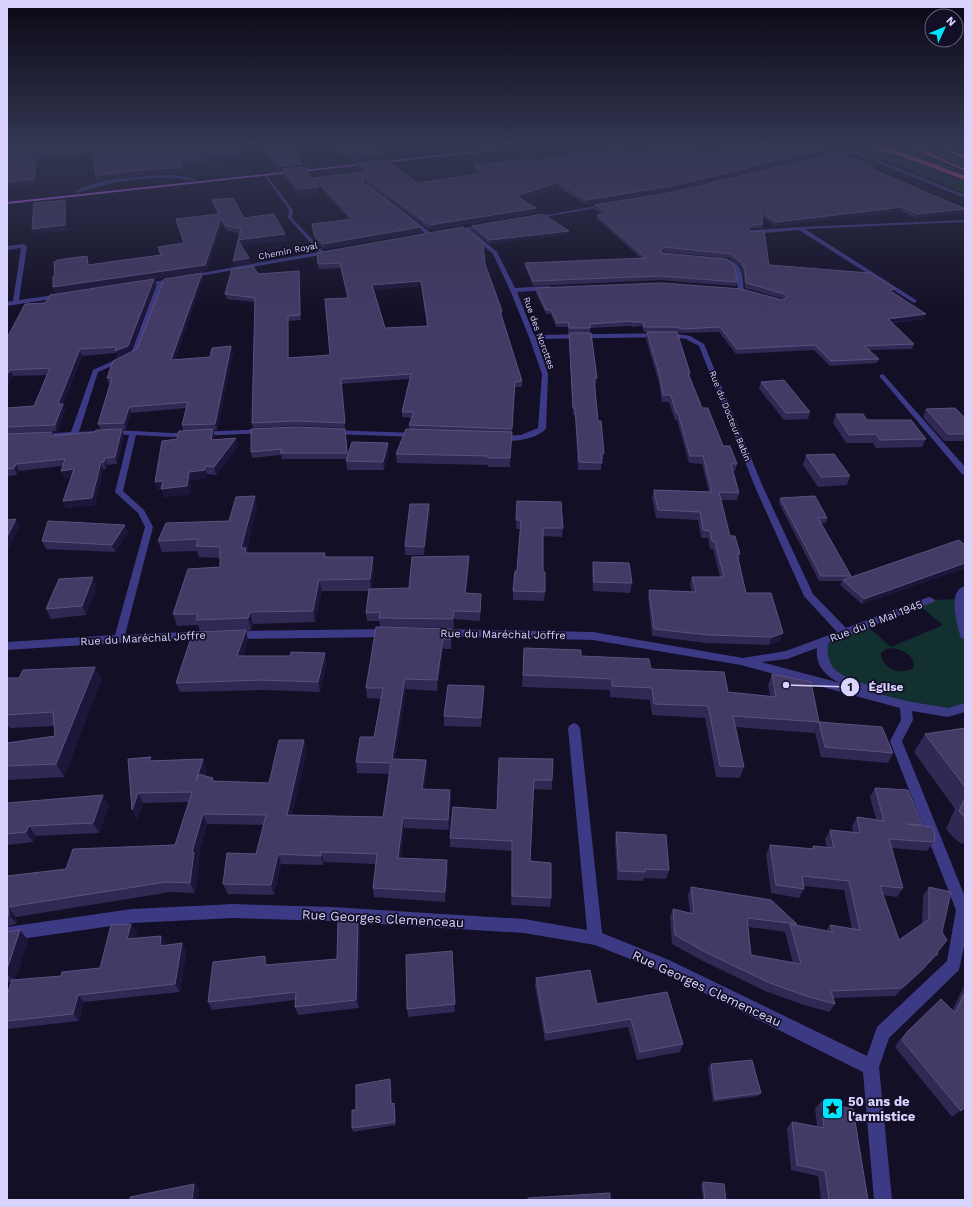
<svg xmlns="http://www.w3.org/2000/svg" width="972" height="1207" font-family="'Work Sans',sans-serif">
	<rect width="100%" height="100%" fill="#130f26"/>
	<path fill="#12302f" fill-rule="evenodd" d="M 448,146 L 481,146 L 408,154 L 405,151 Z
		M 657,146 L 714,146 L 723,151 L 787,162 Z
		M 878,146 L 903,146 L 965,173 L 965,175 L 919,158 Z
		M 916,146 L 933,146 L 965,161 L 965,167 Z
		M 863,148 L 895,156 L 965,182 L 965,193 L 889,162 L 888,159 Z
		M 959,599 L 965,635 L 965,707 L 948,713 L 906,705 L 840,678 L 830,672 L 823,641 L 930,600 ZM 920,606 L 943,625 L 891,647 L 868,627 ZM 894,648 C 904,651 914,655 914,667 C 903,677 881,669 881,653 L 886,649 Z"/>
	<g fill="none" stroke-linecap="round" stroke-linejoin="round">
		<path fill="#3d3a85" fill-rule="evenodd" d="M 839,151 L 858,152 L 965,195 L 965,198 L 856,154 L 839,153 L 801,162 L 799,161 Z
			M 266,174 L 293,210 L 292,218 L 324,252 L 332,251 L 332,253 L 188,278 L 187,277 L 190,275 L 319,252 L 288,218 L 289,210 L 264,175 Z
			M 168,175 L 182,176 L 196,180 L 194,181 C 154,173 115,181 77,193 L 75,192 C 96,178 142,176 168,175 Z
			M 364,184 L 368,184 L 431,233 L 431,235 L 427,235 L 364,186 Z
			M 608,204 L 610,206 L 531,219 L 529,218 Z
			M 965,220 L 965,222 L 805,229 L 916,300 L 917,301 L 914,303 L 799,230 L 752,234 L 749,232 L 752,230 L 800,227 Z
			M 486,224 L 488,226 L 470,229 L 497,252 L 515,288 L 549,286 L 552,288 L 549,290 L 517,292 L 534,335 L 673,333 L 690,336 L 704,344 L 763,487 L 813,594 L 846,628 L 926,598 L 930,597 L 935,600 L 934,602 L 828,643 C 825,673 844,676 868,685 L 870,688 L 868,691 L 906,701 L 948,708 L 965,703 L 965,712 L 948,717 L 912,711 L 913,720 L 902,741 L 965,897 L 965,942 L 959,970 L 889,1038 L 879,1067 L 892,1200 L 874,1200 L 863,1072 L 660,971 L 595,945 L 524,933 L 332,921 L 233,918 L 132,923 L 7,941 L 7,927 L 132,909 L 233,904 L 332,907 L 524,919 L 587,930 L 568,728 L 570,725 L 574,723 L 578,725 L 580,728 L 602,933 L 669,960 L 867,1056 L 877,1027 L 947,961 L 956,910 L 890,741 L 901,720 L 900,708 L 741,665 L 593,640 L 435,636 L 434,633 L 435,630 L 439,629 L 593,632 L 743,658 L 786,651 L 837,632 L 804,596 L 755,487 L 699,346 L 686,339 L 673,337 L 536,339 L 548,374 L 546,429 C 535,440 510,443 495,440 L 495,436 L 521,435 L 538,428 L 542,374 L 529,337 L 510,290 L 493,254 L 465,230 L 452,233 L 449,231 ZM 817,648 C 815,665 825,676 840,683 L 761,662 L 787,659 Z
			M 24,244 L 27,246 L 19,300 L 62,294 L 65,296 L 64,297 L 7,306 L 7,302 L 13,301 L 21,248 L 7,250 L 7,246 Z
			M 716,257 C 731,259 741,262 743,279 C 743,283 744,287 743,291 L 738,290 L 735,267 L 728,263 L 714,260 L 713,259 Z
			M 174,278 L 176,279 L 176,281 L 163,283 L 136,355 L 98,372 L 79,432 L 114,430 L 172,433 L 265,429 L 269,431 L 265,433 L 172,437 L 136,435 L 123,491 L 144,510 L 153,527 L 125,635 L 205,631 L 209,632 L 210,635 L 209,638 L 205,639 L 145,641 L 7,650 L 7,642 L 115,635 L 145,527 L 138,513 L 115,492 L 129,435 L 114,434 L 41,438 L 37,436 L 41,434 L 71,432 L 93,370 L 131,353 L 157,284 L 143,287 L 140,285 Z
			M 882,374 L 884,375 L 965,467 L 965,474 L 962,474 L 880,377 L 879,376 Z
			M 330,430 L 416,433 L 420,435 L 416,437 L 333,434 L 330,434 Z
			M 965,586 L 965,639 L 961,638 L 960,635 C 957,623 947,591 965,586 Z
			M 389,629 L 393,630 L 394,633 L 393,636 L 389,637 L 235,639 L 231,638 L 230,635 L 231,632 L 235,631 Z"/>
		<path fill="#c25bff" fill-rule="evenodd" d="M 524,146 L 537,146 L 7,204 L 7,202 Z"/>
		<path fill="#ff4fa3" fill-rule="evenodd" d="M 865,146 C 895,146 936,166 965,176 L 965,180 L 903,157 Z
			M 908,146 L 914,146 L 965,169 L 965,171 Z
			M 936,146 L 942,146 L 965,156 L 965,159 Z"/>
	</g>
	<path fill="#312854" fill-rule="evenodd" d="M 261,146 L 362,146 L 363,148 L 367,148 L 366,146 L 420,146 L 420,147 L 375,152 L 380,155 L 380,160 L 353,163 L 329,146 L 294,150 L 303,167 L 318,193 L 300,196 L 284,175 L 283,171 L 280,171 Z
		M 778,146 L 826,146 L 831,148 L 829,152 L 672,191 L 587,205 L 558,187 L 521,199 L 535,213 L 430,230 L 366,182 L 364,184 L 421,227 L 421,232 L 324,249 L 315,240 L 312,224 L 350,220 L 315,182 L 314,178 L 365,172 L 358,167 L 358,163 L 417,183 L 480,174 L 474,169 L 474,165 L 536,161 L 583,155 L 637,153 L 713,153 L 779,151 L 777,147 Z
		M 873,166 L 872,169 L 965,209 L 964,213 L 917,218 L 900,211 L 776,226 L 762,217 L 763,224 L 762,228 L 752,228 L 750,230 L 769,265 L 896,289 L 894,293 L 924,319 L 892,323 L 914,344 L 912,349 L 870,350 L 879,359 L 877,363 L 830,366 L 814,350 L 736,354 L 719,332 L 683,333 L 673,332 L 644,332 L 642,326 L 632,327 L 631,326 L 590,328 L 590,333 L 568,333 L 568,327 L 556,327 L 551,314 L 546,314 L 536,293 L 536,288 L 782,300 L 784,299 L 745,288 L 744,275 L 741,267 L 730,258 L 664,252 L 662,253 L 737,282 L 736,286 L 660,280 L 533,286 L 525,267 L 525,263 L 641,258 L 596,218 L 597,215 L 602,214 L 594,209 L 595,205 Z
		M 212,200 L 244,218 L 285,234 L 286,240 L 241,245 L 249,258 L 250,264 L 234,266 L 240,234 L 226,230 L 222,223 L 206,271 L 55,293 L 53,287 L 55,276 L 89,262 L 89,264 L 95,264 L 160,255 L 158,247 L 184,243 L 176,219 L 218,214 L 213,205 Z
		M 472,226 L 569,231 L 569,234 L 490,244 L 472,230 Z
		M 317,253 L 485,264 L 502,311 L 502,316 L 501,316 L 522,381 L 522,387 L 514,387 L 510,467 L 488,467 L 488,465 L 397,463 L 396,454 L 409,429 L 409,425 L 412,418 L 402,417 L 402,412 L 410,379 L 341,384 L 345,428 L 297,426 L 253,428 L 252,423 L 255,302 L 227,299 L 225,294 L 258,274 L 300,276 L 301,320 L 288,321 L 289,358 L 330,355 L 348,298 L 341,268 L 319,269 ZM 421,286 L 427,326 L 385,328 L 374,290 Z
		M 202,273 L 203,278 L 175,360 L 210,357 L 233,352 L 217,430 L 213,430 L 215,437 L 215,440 L 238,446 L 216,475 L 207,474 L 207,478 L 191,480 L 190,494 L 164,497 L 161,489 L 157,490 L 177,439 L 183,430 L 182,425 L 186,408 L 131,413 L 126,429 L 100,429 L 98,424 L 110,383 L 109,384 L 107,378 L 137,349 Z
		M 154,279 L 156,285 L 130,352 L 117,358 L 116,353 L 82,356 L 63,405 L 65,410 L 57,431 L 16,434 L 53,436 L 124,436 L 117,464 L 107,465 L 106,469 L 103,469 L 95,505 L 66,508 L 63,501 L 71,477 L 64,478 L 62,466 L 19,471 L 17,475 L 7,476 L 7,408 L 34,406 L 47,375 L 13,376 L 7,387 L 7,338 L 45,303 Z
		M 647,332 L 690,373 L 689,376 L 702,408 L 723,446 L 737,464 L 735,471 L 733,471 L 739,493 L 737,500 L 721,500 L 730,536 L 740,554 L 739,561 L 746,593 L 780,641 L 769,645 L 706,643 L 652,636 L 648,597 L 649,590 L 692,592 L 690,584 L 692,577 L 720,577 L 713,549 L 710,549 L 708,538 L 701,538 L 698,520 L 656,518 L 652,497 L 654,490 L 709,492 L 702,464 L 689,463 L 677,420 L 675,420 L 669,402 L 662,402 L 659,383 L 646,339 Z
		M 569,333 L 597,378 L 596,385 L 594,385 L 598,421 L 604,453 L 603,460 L 601,460 L 601,470 L 578,470 L 575,415 L 573,415 L 569,340 Z
		M 761,382 L 810,412 L 808,419 L 784,420 L 759,389 Z
		M 926,409 L 965,418 L 965,441 L 944,441 L 923,417 Z
		M 836,414 L 867,420 L 926,439 L 922,447 L 876,448 L 873,443 L 846,443 L 833,423 Z
		M 346,435 L 348,455 L 388,443 L 389,451 L 384,470 L 347,470 L 346,461 L 347,459 L 282,459 L 281,455 L 252,458 L 251,452 Z
		M 806,455 L 850,476 L 847,485 L 818,487 L 803,465 Z
		M 780,498 L 827,518 L 826,523 L 821,523 L 851,576 L 850,577 L 965,545 L 965,568 L 862,604 L 840,585 L 842,581 L 819,581 L 779,503 Z
		M 517,501 L 563,528 L 562,537 L 543,536 L 543,572 L 545,592 L 544,601 L 513,600 L 513,591 L 517,571 L 520,529 L 516,529 Z
		M 429,504 L 430,512 L 424,555 L 405,555 L 405,546 Z
		M 257,507 L 247,549 L 248,553 L 325,553 L 326,557 L 374,568 L 371,589 L 409,588 L 469,556 L 469,564 L 466,593 L 481,603 L 480,621 L 454,619 L 454,628 L 380,627 L 379,621 L 367,621 L 366,613 L 369,591 L 322,591 L 315,622 L 253,624 L 251,630 L 200,631 L 198,625 L 177,626 L 173,614 L 220,567 L 220,558 L 199,557 L 197,551 L 162,552 L 158,541 L 229,521 Z
		M 128,532 L 115,552 L 46,549 L 42,541 Z
		M 593,562 L 632,583 L 630,593 L 593,591 L 592,572 Z
		M 97,586 L 86,615 L 51,619 L 46,609 Z
		M 376,627 L 452,639 L 451,649 L 443,649 L 437,691 L 406,689 L 395,759 L 426,760 L 427,770 L 424,789 L 451,801 L 449,830 L 404,828 L 401,858 L 448,870 L 445,902 L 374,897 L 373,888 L 376,864 L 324,862 L 323,865 L 281,864 L 274,895 L 228,894 L 223,884 L 256,854 L 264,825 L 207,824 L 198,859 L 199,862 L 195,893 L 171,892 L 16,917 L 17,924 L 7,926 L 7,876 L 66,869 L 175,845 L 189,802 L 143,803 L 137,820 L 128,759 L 152,761 L 203,759 L 207,770 L 205,776 L 214,781 L 269,783 L 304,740 L 307,751 L 292,815 L 383,817 L 390,774 L 357,773 L 356,762 L 374,737 L 381,699 L 367,698 L 366,688 Z
		M 246,630 L 248,640 L 243,656 L 290,656 L 327,663 L 320,692 L 264,690 L 180,692 L 176,683 Z
		M 524,648 L 581,656 L 651,669 L 728,692 L 770,696 L 768,685 L 772,674 L 819,722 L 814,733 L 736,727 L 744,767 L 740,778 L 716,777 L 705,718 L 652,715 L 650,700 L 610,697 L 610,690 L 522,687 Z
		M 95,667 L 101,680 L 64,777 L 7,780 L 7,743 L 55,736 L 54,726 L 10,728 L 8,726 L 7,726 L 7,678 L 19,678 Z
		M 484,696 L 481,727 L 444,726 L 444,716 Z
		M 819,722 L 893,753 L 888,763 L 821,757 L 815,732 Z
		M 965,728 L 965,843 L 962,844 L 954,838 L 946,829 L 955,809 L 914,752 L 925,734 Z
		M 499,758 L 552,780 L 552,790 L 533,789 L 530,861 L 551,898 L 550,907 L 511,905 L 512,851 L 450,847 L 450,838 L 497,810 Z
		M 875,788 L 922,825 L 922,826 L 934,842 L 927,851 L 892,848 L 903,888 L 897,897 L 883,895 L 899,940 L 922,924 L 923,896 L 929,887 L 938,951 L 937,955 L 930,963 L 928,963 L 916,977 L 895,996 L 833,998 L 835,1004 L 829,1012 L 801,1004 L 765,991 L 703,961 L 672,944 L 670,917 L 673,909 L 690,913 L 688,895 L 691,887 L 797,924 L 796,925 L 826,931 L 830,925 L 852,929 L 844,890 L 803,886 L 804,889 L 799,898 L 771,893 L 766,854 L 770,845 L 811,849 L 813,846 L 827,847 L 825,839 L 830,830 L 853,832 L 852,826 L 857,817 L 876,819 L 870,797 ZM 748,927 L 786,932 L 785,932 L 793,963 L 751,955 Z
		M 7,803 L 109,805 L 99,833 L 36,836 L 33,842 L 7,845 Z
		M 616,832 L 669,870 L 666,879 L 644,878 L 643,881 L 617,880 L 615,841 Z
		M 358,921 L 360,930 L 359,1008 L 298,1015 L 295,1007 L 295,1000 L 212,1010 L 208,1002 L 269,965 L 337,959 Z
		M 131,924 L 137,932 L 135,938 L 161,936 L 166,944 L 166,945 L 182,943 L 186,951 L 180,992 L 84,1002 L 79,1021 L 7,1029 L 7,995 L 11,982 L 7,982 L 7,932 L 28,940 L 15,980 L 61,976 L 100,968 Z
		M 452,951 L 455,1012 L 408,1017 L 407,1009 Z
		M 536,978 L 597,1004 L 667,992 L 683,1044 L 680,1052 L 637,1060 L 628,1027 L 545,1041 L 535,986 Z
		M 965,986 L 965,1107 L 952,1117 L 895,1047 L 900,1039 L 907,1032 L 952,1011 L 963,988 Z
		M 711,1064 L 761,1093 L 758,1096 L 713,1102 L 708,1068 Z
		M 391,1083 L 391,1104 L 395,1107 L 396,1125 L 353,1132 L 352,1128 L 356,1110 Z
		M 821,1102 L 868,1200 L 821,1200 L 818,1176 L 791,1170 L 787,1128 L 792,1122 L 817,1126 L 815,1108 Z
		M 703,1182 L 726,1200 L 703,1200 L 701,1185 Z"/>
	<path fill="#1d163a" d="M 291,146 L 329,146 L 292,150 Z
		M 384,146 L 420,146 L 420,147 L 370,152 L 369,148 Z
		M 831,148 L 829,152 L 672,191 L 587,205 L 587,200 Z
		M 92,151 L 93,156 L 37,160 L 36,184 L 7,187 L 7,182 L 36,156 Z
		M 240,154 L 241,159 L 181,165 L 180,160 Z
		M 380,155 L 380,160 L 353,163 L 352,158 Z
		M 302,164 L 303,168 L 283,169 L 283,171 L 280,171 L 279,166 Z
		M 873,166 L 872,170 L 867,167 Z
		M 183,167 L 184,172 L 133,176 L 97,181 L 96,176 L 131,171 Z
		M 365,178 L 366,182 L 363,185 L 363,180 Z
		M 558,182 L 558,187 L 516,201 L 516,196 Z
		M 318,187 L 318,193 L 300,196 L 299,189 Z
		M 65,200 L 66,205 L 67,231 L 34,234 L 32,229 Z
		M 902,207 L 900,211 L 776,226 L 777,222 Z
		M 536,208 L 535,213 L 430,230 L 430,225 Z
		M 965,209 L 964,213 L 917,218 L 918,214 Z
		M 221,218 L 222,223 L 206,271 L 55,293 L 53,287 L 205,265 Z
		M 753,225 L 752,228 L 748,232 L 748,229 Z
		M 421,227 L 421,232 L 324,249 L 323,244 Z
		M 569,231 L 569,234 L 490,244 L 490,240 Z
		M 285,234 L 286,240 L 240,246 L 238,240 Z
		M 665,247 L 664,252 L 660,254 L 661,250 Z
		M 87,256 L 89,262 L 89,270 L 88,265 Z
		M 249,258 L 250,264 L 234,266 L 233,261 Z
		M 299,271 L 300,276 L 301,320 L 300,315 Z
		M 202,273 L 203,278 L 173,366 L 171,360 Z
		M 154,279 L 156,285 L 130,352 L 117,358 L 115,351 Z
		M 421,281 L 421,286 L 373,290 L 372,285 Z
		M 896,289 L 894,293 L 889,290 Z
		M 926,314 L 924,319 L 886,323 L 888,319 Z
		M 288,316 L 288,321 L 289,363 L 288,358 Z
		M 231,346 L 233,352 L 217,430 L 215,424 Z
		M 80,349 L 82,356 L 63,405 L 65,410 L 57,431 L 55,425 L 58,404 Z
		M 10,370 L 13,376 L 7,387 L 7,375 Z
		M 129,407 L 131,413 L 126,429 L 124,423 Z
		M 122,429 L 124,436 L 117,464 L 115,457 Z
		M 213,429 L 215,437 L 213,448 L 211,440 Z
		M 52,432 L 55,439 L 50,436 Z
		M 236,438 L 238,446 L 216,475 L 214,467 Z
		M 388,443 L 389,451 L 384,470 L 383,462 Z
		M 105,458 L 107,465 L 106,469 L 104,462 Z
		M 101,462 L 103,469 L 95,505 L 66,508 L 63,501 Z
		M 16,464 L 19,471 L 17,475 L 14,468 Z
		M 205,466 L 207,474 L 207,478 L 191,480 L 190,494 L 164,497 L 161,489 L 189,472 Z
		M 74,469 L 77,476 L 64,478 L 61,471 Z
		M 163,481 L 165,489 L 157,490 L 155,482 Z
		M 255,496 L 257,507 L 247,549 L 249,559 L 241,548 Z
		M 429,504 L 430,512 L 424,555 L 424,547 Z
		M 16,519 L 20,526 L 7,552 L 7,537 Z
		M 125,525 L 128,532 L 115,552 L 112,545 Z
		M 469,556 L 469,564 L 465,602 L 465,593 Z
		M 373,557 L 374,568 L 371,591 L 370,579 Z
		M 965,563 L 965,568 L 862,604 L 864,599 Z
		M 93,577 L 97,586 L 86,615 L 82,606 Z
		M 319,580 L 322,591 L 315,622 L 313,611 Z
		M 454,611 L 454,628 L 453,619 Z
		M 250,612 L 253,624 L 251,630 L 248,618 Z
		M 452,629 L 452,639 L 451,649 L 451,639 Z
		M 246,630 L 248,640 L 240,666 L 237,656 Z
		M 783,633 L 780,641 L 769,645 L 772,637 Z
		M 443,639 L 443,649 L 437,691 L 437,680 Z
		M 325,653 L 327,663 L 320,692 L 318,682 Z
		M 95,667 L 101,680 L 64,777 L 56,764 Z
		M 405,679 L 406,689 L 394,769 L 392,759 Z
		M 484,686 L 484,696 L 481,727 L 481,718 Z
		M 304,740 L 307,751 L 290,825 L 287,815 Z
		M 203,759 L 207,770 L 200,791 L 196,781 Z
		M 426,760 L 427,770 L 423,800 L 422,789 Z
		M 450,790 L 451,801 L 449,830 L 448,820 Z
		M 138,793 L 143,803 L 137,820 L 132,810 Z
		M 103,795 L 109,805 L 99,833 L 93,823 Z
		M 203,814 L 207,824 L 198,859 L 199,862 L 195,893 L 190,883 L 192,852 Z
		M 403,818 L 404,828 L 400,868 L 398,858 Z
		M 29,826 L 36,836 L 33,842 L 26,832 Z
		M 321,852 L 324,862 L 323,865 L 321,856 Z
		M 278,854 L 281,864 L 274,895 L 271,885 Z
		M 447,860 L 448,870 L 445,902 L 445,892 Z
		M 8,907 L 16,917 L 17,924 L 9,915 Z
		M 358,921 L 360,930 L 359,1008 L 356,1000 Z
		M 131,924 L 137,932 L 133,947 L 127,939 Z
		M 20,930 L 28,940 L 15,982 L 7,974 L 7,969 Z
		M 161,936 L 166,944 L 165,954 L 160,946 Z
		M 182,943 L 186,951 L 180,992 L 175,984 Z
		M 265,956 L 269,965 L 265,965 Z
		M 924,968 L 916,977 L 895,996 L 902,988 Z
		M 78,995 L 84,1002 L 79,1021 L 73,1014 Z
		M 390,1079 L 391,1083 L 392,1107 L 391,1104 Z
		M 394,1103 L 395,1107 L 396,1125 L 395,1122 Z
		M 194,1184 L 199,1188 L 198,1200 L 192,1200 Z"/>
	<path fill="#433a66" stroke="#5a527e" fill-rule="evenodd" d="M 7,146 L 236,146 L 240,154 L 180,160 L 183,167 L 131,171 L 96,176 L 92,151 L 36,156 L 34,179 L 7,182 Z
		M 264,146 L 292,146 L 302,164 L 279,166 Z
		M 335,146 L 362,146 L 363,148 L 368,148 L 367,146 L 384,146 L 369,148 L 380,155 L 352,158 Z
		M 654,146 L 673,146 L 713,153 L 727,146 L 749,146 L 782,151 L 780,146 L 826,146 L 831,148 L 672,186 L 587,200 L 558,182 L 516,196 L 536,208 L 430,225 L 365,178 L 363,180 L 363,183 L 421,227 L 323,244 L 314,235 L 312,224 L 353,219 L 314,178 L 370,171 L 358,163 L 385,160 L 417,183 L 485,173 L 474,165 L 533,159 L 536,161 L 577,153 L 583,155 L 618,147 L 637,153 Z
		M 838,152 L 873,166 L 867,167 L 965,209 L 918,214 L 902,207 L 777,222 L 761,212 L 763,224 L 753,225 L 748,229 L 753,232 L 764,231 L 769,265 L 870,273 L 896,289 L 889,290 L 926,314 L 888,319 L 914,344 L 864,346 L 879,359 L 831,361 L 815,345 L 737,349 L 720,327 L 684,329 L 674,327 L 644,327 L 643,322 L 632,322 L 632,321 L 590,324 L 590,328 L 569,328 L 568,322 L 557,323 L 551,310 L 546,310 L 536,288 L 661,283 L 742,289 L 782,300 L 787,297 L 785,294 L 746,283 L 745,270 L 742,263 L 731,254 L 665,247 L 661,250 L 662,253 L 726,259 L 735,266 L 737,282 L 661,276 L 533,281 L 525,263 L 646,258 L 597,215 L 608,213 L 595,205 L 673,192 Z
		M 305,167 L 318,187 L 299,189 L 283,169 Z
		M 233,198 L 244,218 L 274,214 L 285,234 L 238,240 L 249,258 L 233,261 L 241,229 L 225,225 L 221,218 L 205,265 L 53,287 L 53,276 L 55,276 L 54,262 L 57,261 L 57,260 L 87,256 L 88,265 L 95,264 L 161,255 L 158,247 L 184,243 L 176,219 L 219,214 L 212,200 Z
		M 65,200 L 65,225 L 32,229 L 34,203 Z
		M 543,214 L 569,231 L 490,240 L 472,226 Z
		M 463,227 L 483,243 L 485,264 L 502,311 L 500,311 L 522,381 L 515,382 L 512,429 L 409,425 L 414,412 L 402,412 L 411,374 L 341,379 L 345,423 L 296,421 L 252,423 L 255,298 L 225,294 L 232,269 L 253,266 L 258,274 L 299,271 L 300,315 L 288,316 L 288,358 L 330,355 L 325,299 L 348,298 L 340,263 L 318,264 L 317,253 ZM 421,281 L 428,326 L 385,328 L 372,285 Z
		M 202,273 L 171,360 L 210,357 L 212,348 L 231,346 L 215,424 L 182,425 L 188,402 L 129,407 L 124,423 L 98,424 L 112,378 L 107,378 L 113,361 L 137,349 L 164,279 Z
		M 154,279 L 128,346 L 115,351 L 116,347 L 80,349 L 58,404 L 63,404 L 55,425 L 7,427 L 7,408 L 34,406 L 50,368 L 10,370 L 7,375 L 7,338 L 25,304 L 45,303 L 50,295 Z
		M 647,332 L 677,332 L 690,373 L 688,373 L 702,408 L 708,408 L 723,446 L 730,446 L 737,464 L 731,464 L 739,493 L 719,492 L 730,536 L 735,536 L 740,554 L 737,554 L 746,593 L 771,593 L 783,633 L 772,637 L 708,635 L 654,629 L 649,590 L 696,592 L 692,577 L 724,577 L 715,542 L 712,541 L 710,531 L 703,530 L 700,512 L 658,510 L 654,490 L 712,492 L 703,456 L 690,456 L 678,413 L 676,413 L 671,395 L 663,395 L 660,377 Z
		M 569,333 L 591,333 L 597,378 L 594,378 L 598,421 L 601,421 L 604,453 L 601,453 L 602,463 L 579,462 L 575,408 L 573,408 Z
		M 784,380 L 810,412 L 786,413 L 761,382 Z
		M 955,408 L 965,418 L 965,434 L 948,434 L 926,409 Z
		M 836,414 L 863,414 L 867,420 L 911,420 L 926,439 L 880,440 L 876,434 L 849,435 Z
		M 296,427 L 345,429 L 347,453 L 280,453 L 282,449 L 251,452 L 251,429 Z
		M 122,429 L 115,457 L 105,458 L 104,462 L 101,462 L 92,498 L 63,501 L 74,469 L 61,471 L 65,459 L 16,464 L 14,468 L 7,469 L 7,434 L 52,432 L 50,436 L 95,432 L 96,430 Z
		M 213,429 L 211,440 L 236,438 L 214,467 L 205,466 L 205,470 L 189,472 L 187,486 L 161,489 L 163,481 L 155,482 L 162,441 L 177,439 L 179,431 Z
		M 406,429 L 512,432 L 510,458 L 488,458 L 488,456 L 396,454 Z
		M 352,442 L 388,443 L 383,462 L 346,461 Z
		M 834,454 L 850,476 L 821,477 L 806,455 Z
		M 255,496 L 241,548 L 246,548 L 245,553 L 325,553 L 324,557 L 373,557 L 370,579 L 319,580 L 313,611 L 250,612 L 248,618 L 196,620 L 198,614 L 173,614 L 188,569 L 220,567 L 220,547 L 196,546 L 198,539 L 158,541 L 166,523 L 229,521 L 236,497 Z
		M 815,496 L 827,518 L 818,518 L 851,576 L 821,576 L 780,498 Z
		M 517,501 L 561,502 L 563,528 L 543,528 L 543,572 L 545,572 L 545,592 L 513,591 L 515,571 L 517,571 L 521,520 L 516,520 Z
		M 410,504 L 429,504 L 424,547 L 405,546 Z
		M 16,519 L 7,537 L 7,520 Z
		M 48,521 L 125,525 L 112,545 L 42,541 Z
		M 959,540 L 965,545 L 965,563 L 864,599 L 843,580 Z
		M 469,556 L 465,593 L 481,594 L 480,612 L 454,611 L 453,619 L 379,618 L 380,612 L 366,613 L 369,589 L 409,588 L 412,557 Z
		M 593,562 L 629,563 L 632,583 L 594,582 Z
		M 93,577 L 82,606 L 46,609 L 59,579 Z
		M 376,627 L 452,629 L 451,639 L 443,639 L 437,680 L 405,679 L 392,759 L 426,760 L 422,789 L 450,790 L 448,820 L 403,818 L 398,858 L 447,860 L 445,892 L 373,888 L 377,854 L 321,852 L 321,856 L 278,854 L 271,885 L 223,884 L 227,853 L 256,854 L 266,815 L 203,814 L 192,852 L 194,852 L 190,883 L 166,882 L 8,907 L 9,915 L 7,915 L 7,876 L 66,869 L 73,849 L 175,845 L 192,792 L 138,793 L 132,810 L 128,759 L 151,757 L 149,761 L 203,759 L 196,781 L 198,774 L 213,778 L 212,781 L 269,783 L 279,740 L 304,740 L 287,815 L 383,817 L 391,763 L 356,762 L 360,737 L 374,737 L 383,688 L 366,688 Z
		M 246,630 L 237,656 L 290,656 L 291,652 L 325,653 L 318,682 L 261,680 L 176,683 L 193,632 Z
		M 524,648 L 581,650 L 581,656 L 649,659 L 651,669 L 724,672 L 728,692 L 776,697 L 772,674 L 811,682 L 819,722 L 733,716 L 744,767 L 720,766 L 708,706 L 654,704 L 652,688 L 612,686 L 612,679 L 523,675 Z
		M 95,667 L 56,764 L 7,766 L 7,743 L 55,736 L 53,712 L 7,715 L 7,678 L 19,678 L 23,670 Z
		M 448,685 L 484,686 L 481,718 L 444,716 Z
		M 819,722 L 882,727 L 893,753 L 825,747 Z
		M 965,728 L 965,787 L 925,734 Z
		M 499,758 L 553,759 L 552,780 L 534,780 L 530,861 L 551,863 L 551,898 L 512,896 L 512,841 L 450,838 L 453,807 L 497,810 Z
		M 875,788 L 908,790 L 922,825 L 907,824 L 932,827 L 935,834 L 934,842 L 889,839 L 903,888 L 880,886 L 899,940 L 929,919 L 929,887 L 951,892 L 942,932 L 947,940 L 938,951 L 937,955 L 935,955 L 924,968 L 902,988 L 831,991 L 835,1004 L 806,996 L 770,983 L 707,953 L 675,935 L 673,909 L 694,914 L 691,887 L 771,900 L 797,924 L 747,918 L 751,955 L 801,964 L 790,924 L 833,932 L 830,925 L 860,930 L 849,881 L 802,876 L 804,889 L 776,885 L 770,845 L 814,849 L 813,846 L 834,848 L 830,830 L 860,833 L 857,817 L 884,821 Z
		M 103,795 L 93,823 L 29,826 L 26,832 L 7,834 L 7,803 Z
		M 965,798 L 965,818 L 959,811 Z
		M 616,832 L 666,835 L 669,870 L 645,869 L 645,872 L 619,871 Z
		M 338,920 L 358,921 L 356,1000 L 295,1007 L 296,992 L 208,1002 L 213,962 L 265,956 L 265,965 L 337,959 Z
		M 131,924 L 127,939 L 161,936 L 160,946 L 182,943 L 175,984 L 78,995 L 73,1014 L 7,1021 L 7,995 L 12,980 L 61,976 L 62,972 L 100,968 L 111,925 Z
		M 20,930 L 7,969 L 7,932 Z
		M 452,951 L 455,1004 L 407,1009 L 406,955 Z
		M 590,970 L 597,1004 L 667,992 L 683,1044 L 640,1052 L 631,1019 L 546,1033 L 536,978 Z
		M 965,992 L 965,1107 L 961,1111 L 902,1040 L 907,1032 L 941,999 L 955,1013 Z
		M 752,1060 L 761,1093 L 715,1099 L 711,1064 Z
		M 390,1079 L 391,1104 L 394,1103 L 395,1122 L 352,1128 L 352,1110 L 356,1110 L 356,1085 Z
		M 821,1102 L 853,1109 L 868,1200 L 829,1200 L 825,1171 L 797,1165 L 792,1122 L 824,1128 Z
		M 703,1182 L 724,1184 L 726,1200 L 705,1200 Z
		M 194,1184 L 192,1200 L 130,1200 L 130,1197 Z
		M 610,1193 L 610,1200 L 528,1200 L 528,1198 Z"/>
	<linearGradient id="sky" x2="0" y2="1"><stop stop-color="#0a0815"/><stop offset="0.46" stop-color="#333752"/><stop offset="1" stop-color="#333752" stop-opacity="0"/></linearGradient>
	<rect width="972" height="315" fill="url(#sky)"/>
	<defs>
		<symbol id="sight-square" viewBox="-11 -11 22 22"><rect x="-9" y="-9" width="18" height="18" rx="4" fill="#00e5ff" stroke="#130f26"/><path d="M0-6L1.8-2.2L6-1.7L2.9 1.2L3.7 5.4L0 3.3L-3.7 5.4L-2.9 1.2L-6-1.7L-1.8-2.2Z" fill="#111"/></symbol>
	</defs>
	<g fill-rule="evenodd">
		<use href="#sight-square" x="820" y="1096" width="25" height="25"/>
	</g>
	<g text-anchor="middle" stroke-width="3.5" stroke-linejoin="round" paint-order="stroke">
		<g font-size="9" fill="#d9d4ff" stroke="#130f26">
			<text transform="translate(288 251) rotate(-11)" y="3">Chemin Royal</text>
			<text transform="translate(539 333) rotate(70)" y="3">Rue des Norottes</text>
			<text transform="translate(730 416) rotate(68)" y="3">Rue du Docteur Babin</text>
		</g>
		<g font-size="11" fill="#d9d4ff" stroke="#130f26">
			<text transform="translate(876 621) rotate(-21)" y="4">Rue du 8 Mai 1945</text>
			<text transform="translate(503 634) rotate(1)" y="4">Rue du Maréchal Joffre</text>
			<text transform="translate(143 638) rotate(-3)" y="4">Rue du Maréchal Joffre</text>
		</g>
		<g font-size="13" fill="#d9d4ff" stroke="#130f26">
			<text transform="translate(383 918) rotate(3)" y="5">Rue Georges Clemenceau</text>
			<text transform="translate(707 988) rotate(25)" y="5">Rue Georges Clemenceau</text>
		</g>
		<g font-size="13" font-weight="bold" fill="#d9d4ff" stroke="#130f26" text-anchor="start">
			<text x="848" y="1106">50 ans de<tspan x="848" dy="15">l'armistice</tspan></text>
		</g>
	</g>
	<path fill="none" stroke="#d9d4ff" stroke-width="1.5" d="M786 685L850 687"/>
	<g fill="#d9d4ff" stroke="#130f26" stroke-width="1.5">
		<circle cx="786" cy="685" r="4"/>
		<circle cx="850" cy="687" r="10"/>
	</g>
	<g font-size="12" text-anchor="middle" font-weight="bold" fill="#111">
		<text x="850" y="691">1</text>
	</g>
	<g font-size="12" text-anchor="middle" font-weight="bold" fill="#d9d4ff" stroke="#130f26" stroke-width="3.5" stroke-linejoin="round" paint-order="stroke">
		<text x="886" y="691">Église</text>
	</g>
	<rect width="972" height="1207" fill="none" stroke="#d9d4ff" stroke-width="16"/>
	<g transform="translate(944 28) rotate(46)"><circle r="19" fill="#130f26" stroke="#625e7d"/>
	<path d="M0-3L7 15L0 10L-7 15Z" fill="#00e5ff"/>
	<text y="-6" font-size="11" font-weight="bold" text-anchor="middle" fill="#d9d4ff">N</text>
	</g>
</svg>
